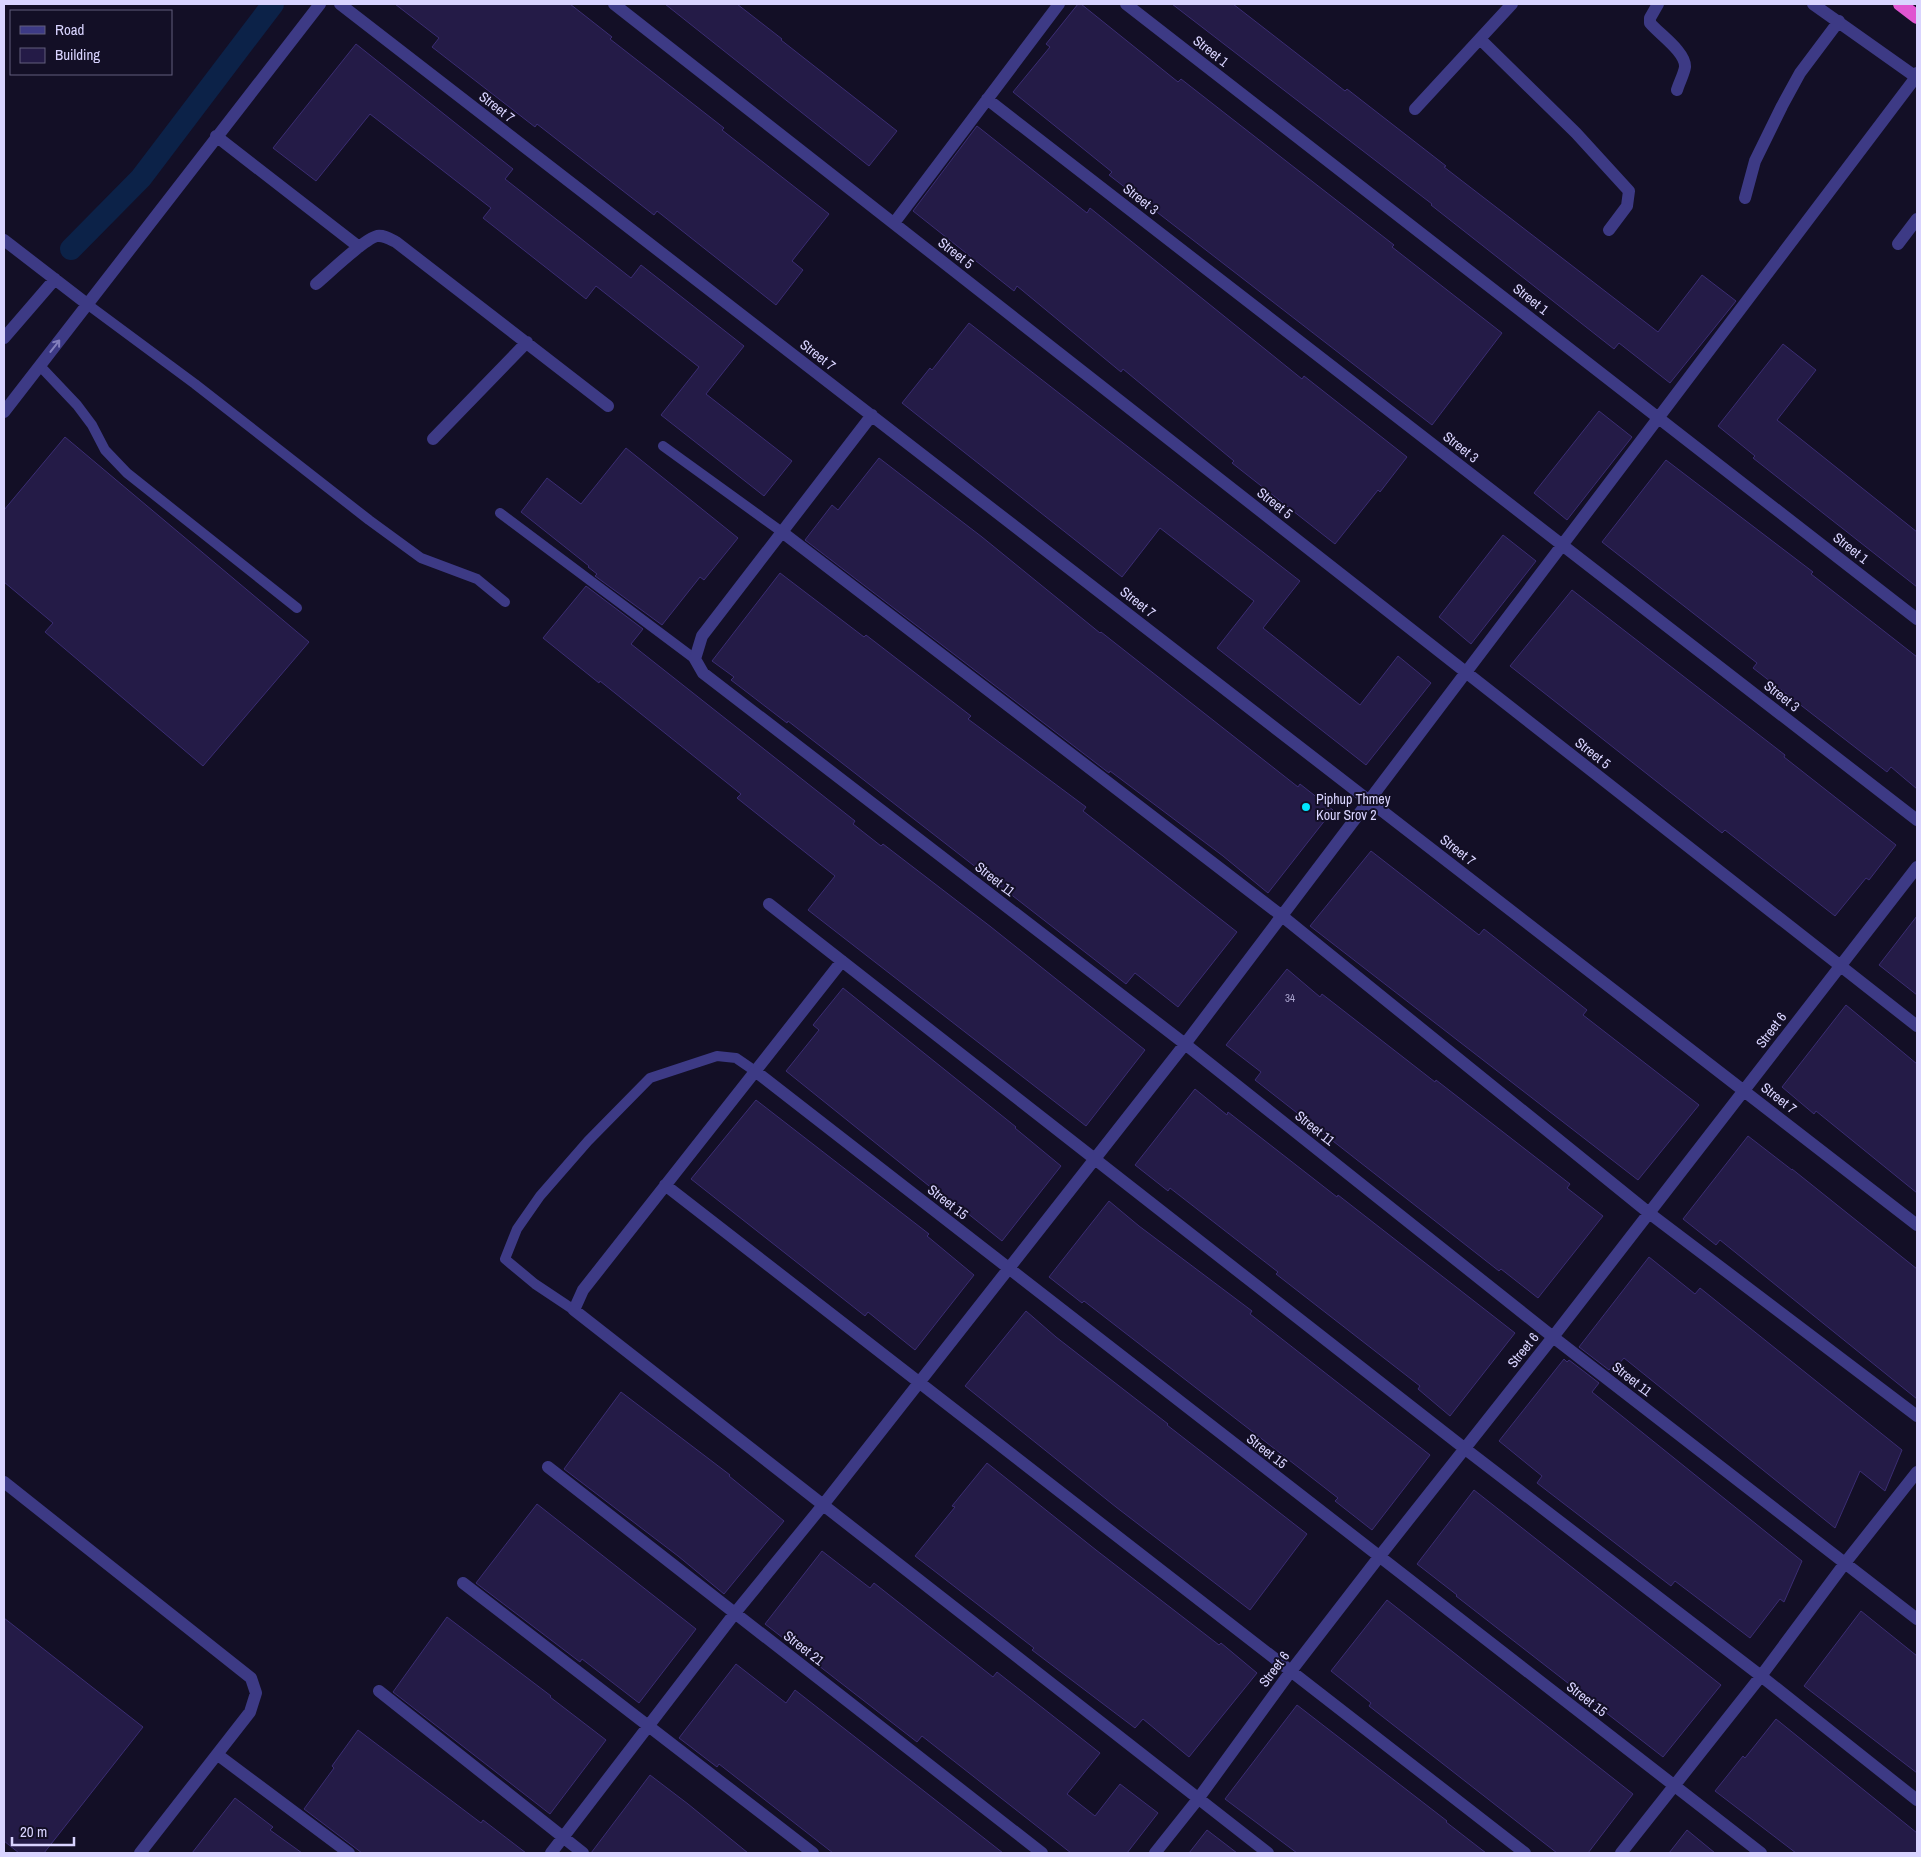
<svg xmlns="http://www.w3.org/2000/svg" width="1921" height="1857" font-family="'Archivo Narrow',sans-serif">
	<rect width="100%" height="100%" fill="#130f26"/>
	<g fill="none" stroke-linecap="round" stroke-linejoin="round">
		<path stroke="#0c2248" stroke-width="22" d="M 71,249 L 141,178 L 273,4"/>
	</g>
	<path fill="#241b47" stroke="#3b2d73" d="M 395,4 L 570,4 L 612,37 L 610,39 L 724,128 L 722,130 L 829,214 L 792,261 L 803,270 L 776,305 L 657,211 L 654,215 L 537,124 L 535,127 L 432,47 L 439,38 Z
		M 665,4 L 737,4 L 782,39 L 781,40 L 897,131 L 869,166 Z
		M 1078,4 L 1081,4 L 1178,82 L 1181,79 L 1295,168 L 1394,245 L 1392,247 L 1502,333 L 1432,425 L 1109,175 L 1112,172 L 1013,92 L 1050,47 L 1046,44 Z
		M 1172,4 L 1233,4 L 1345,91 L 1347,89 L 1446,166 L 1444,167 L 1658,332 L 1702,275 L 1736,301 L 1670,383 L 1619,343 L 1614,349 L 1431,205 L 1432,204 Z
		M 356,44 L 513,169 L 505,179 L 631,278 L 641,265 L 744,346 L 706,394 L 792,461 L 764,496 L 661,415 L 699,367 L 596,286 L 586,299 L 483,218 L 491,208 L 370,114 L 316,181 L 273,148 Z
		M 977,126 L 1087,213 L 1090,208 L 1302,379 L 1304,376 L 1407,457 L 1380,492 L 1378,490 L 1335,544 L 1232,463 L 1234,461 L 1123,369 L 1121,372 L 1017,286 L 1014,291 L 913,211 Z
		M 969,323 L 1300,581 L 1263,628 L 1360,705 L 1398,656 L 1431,683 L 1366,765 L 1217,648 L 1254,601 L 1160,528 L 1122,577 L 902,403 L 930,368 L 932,370 Z
		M 1783,344 L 1816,370 L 1777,420 L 1917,532 L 1917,587 L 1753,458 L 1755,456 L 1718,426 Z
		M 1599,411 L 1632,437 L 1567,520 L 1534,493 Z
		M 65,437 L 309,642 L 203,766 L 45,632 L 53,623 L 4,582 L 4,510 Z
		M 626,448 L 738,538 L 704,580 L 700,577 L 662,625 L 595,576 L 597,574 L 588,567 L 589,566 L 521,512 L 547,478 L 581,504 Z
		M 879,458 L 982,537 L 1100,633 L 1101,632 L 1298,787 L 1300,784 L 1333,810 L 1268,893 L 1223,856 L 1110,771 L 1109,773 L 805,540 L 832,505 L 838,510 Z
		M 1666,460 L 1813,572 L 1811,574 L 1917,657 L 1917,789 L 1891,767 L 1887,772 L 1753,668 L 1757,663 L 1602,542 Z
		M 1503,535 L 1536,561 L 1471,644 L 1439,617 Z
		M 780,573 L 864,637 L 866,635 L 971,716 L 968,719 L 1086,807 L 1083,811 L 1237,932 L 1178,1007 L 1135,973 L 1126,984 L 788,721 L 787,723 L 731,680 L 734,677 L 712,661 Z
		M 586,586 L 643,629 L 631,644 L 855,821 L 853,824 L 881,846 L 883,844 L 991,927 L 1145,1050 L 1086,1126 L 808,910 L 835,876 L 737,798 L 741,794 L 600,681 L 599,683 L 543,638 Z
		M 1572,590 L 1785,755 L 1784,757 L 1896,845 L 1869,880 L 1866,878 L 1835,916 L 1725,830 L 1722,833 L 1510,666 Z
		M 1371,851 L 1479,935 L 1484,929 L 1587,1010 L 1583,1015 L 1699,1105 L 1638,1180 L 1310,926 Z
		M 1917,916 L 1917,995 L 1879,965 Z
		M 1287,969 L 1320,997 L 1322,994 L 1435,1082 L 1436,1080 L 1570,1184 L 1567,1188 L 1603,1216 L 1538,1298 L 1501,1269 L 1499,1271 L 1255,1080 L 1261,1072 L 1226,1045 Z
		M 843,988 L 1016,1127 L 1015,1128 L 1061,1166 L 1002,1241 L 956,1204 L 954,1206 L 786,1071 L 819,1030 L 813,1025 Z
		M 1846,1005 L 1917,1064 L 1917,1193 L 1816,1111 L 1814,1114 L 1782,1087 Z
		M 1195,1089 L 1227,1115 L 1228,1112 L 1337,1197 L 1338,1195 L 1515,1333 L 1450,1416 L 1418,1389 L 1420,1386 L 1276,1274 L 1278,1272 L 1170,1188 L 1168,1191 L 1135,1165 Z
		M 756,1100 L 929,1234 L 927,1236 L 974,1275 L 915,1350 L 868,1312 L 865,1316 L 691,1179 Z
		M 1748,1136 L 1792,1170 L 1792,1169 L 1917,1269 L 1917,1399 L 1720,1240 L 1716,1245 L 1683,1219 Z
		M 1109,1201 L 1139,1226 L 1252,1311 L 1250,1314 L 1430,1455 L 1372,1530 L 1335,1501 L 1338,1498 L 1084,1301 L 1082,1303 L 1049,1277 Z
		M 1649,1257 L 1695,1294 L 1700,1288 L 1902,1450 L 1885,1491 L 1860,1471 L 1835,1528 L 1624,1358 L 1617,1366 L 1614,1364 L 1609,1370 L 1579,1347 Z
		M 1026,1311 L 1056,1337 L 1168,1424 L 1167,1425 L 1307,1534 L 1250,1610 L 1116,1507 L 965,1386 Z
		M 1564,1359 L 1567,1362 L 1569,1360 L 1599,1383 L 1592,1392 L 1802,1561 L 1784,1602 L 1780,1599 L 1750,1638 L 1675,1581 L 1671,1586 L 1537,1483 L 1542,1476 L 1499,1441 Z
		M 621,1392 L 730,1475 L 729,1476 L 784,1521 L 724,1594 L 678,1556 L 564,1469 Z
		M 987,1463 L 1096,1550 L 1219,1645 L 1221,1643 L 1257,1673 L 1189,1757 L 1143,1719 L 1135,1728 L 1032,1650 L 1034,1648 L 915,1556 L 955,1507 L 952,1506 Z
		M 1474,1490 L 1721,1685 L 1663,1757 L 1456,1596 L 1457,1595 L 1417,1564 Z
		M 537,1504 L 696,1629 L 639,1703 L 582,1659 L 580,1662 L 476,1583 Z
		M 822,1551 L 870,1588 L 874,1583 L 993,1677 L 997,1672 L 1100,1753 L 1067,1794 L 1095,1816 L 1120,1784 L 1158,1813 L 1127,1853 L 1071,1853 L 922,1736 L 917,1742 L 765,1624 Z
		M 1387,1600 L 1633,1794 L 1588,1853 L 1557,1853 L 1369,1706 L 1371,1703 L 1331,1671 Z
		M 1861,1611 L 1917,1656 L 1917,1773 L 1804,1686 Z
		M 447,1617 L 551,1696 L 550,1697 L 606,1740 L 550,1814 L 393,1692 Z
		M 4,1618 L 143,1727 L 44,1853 L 19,1853 L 4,1841 Z
		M 736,1664 L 786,1703 L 795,1690 L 1003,1853 L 833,1853 L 719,1764 L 717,1767 L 679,1738 Z
		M 1297,1705 L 1447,1821 L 1446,1822 L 1486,1853 L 1297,1853 L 1225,1799 Z
		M 1776,1719 L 1917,1833 L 1917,1853 L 1796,1853 L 1715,1791 L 1743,1756 L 1745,1758 Z
		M 358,1730 L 481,1823 L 483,1820 L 526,1853 L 362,1853 L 304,1809 L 334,1768 L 332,1766 Z
		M 650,1775 L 688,1804 L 748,1853 L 591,1853 Z
		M 235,1798 L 273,1827 L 270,1830 L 302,1853 L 192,1853 Z
		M 1207,1830 L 1237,1853 L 1189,1853 Z
		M 1687,1830 L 1715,1853 L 1669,1853 Z"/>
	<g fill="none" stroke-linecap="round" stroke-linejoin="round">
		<path stroke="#3d3a85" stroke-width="10" d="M 87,304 L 195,384 L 369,520 L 421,558 L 477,579 L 505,602
			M 40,366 L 77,405 L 92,425 L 105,450 L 127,473 L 297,608
			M 663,446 L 782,532
			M 500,513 L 695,659
			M 574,1310 L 535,1284 L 505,1259 L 517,1229 L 540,1196 L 588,1141 L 650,1078 L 717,1056 L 736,1058 L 755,1071"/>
		<path stroke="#3d3a85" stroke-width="12" d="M 340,4 L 1917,1225
			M 614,4 L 1917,1026
			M 1126,4 L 1917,619
			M 1658,4 L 1650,18 L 1650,23 C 1659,34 1686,52 1685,67 C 1684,74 1679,83 1677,90
			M 1813,4 L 1916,77
			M 1480,39 L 1576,133 L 1629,191 L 1627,206 L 1609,230
			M 987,99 L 1917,820
			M 1415,109 L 1512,4
			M 216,136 L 359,247
			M 1745,198 L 1755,161 L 1782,106 L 1800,73 L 1839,21
			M 894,223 L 1059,4
			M 4,240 L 87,304
			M 1898,244 L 1917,219
			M 316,284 C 328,274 364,239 377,236 C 384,235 390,239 396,242 L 608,406
			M 4,338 L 55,279
			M 4,412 L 320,4
			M 872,415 L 702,636 L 695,659 L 703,673 L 1185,1044 L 1553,1337 L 1917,1619
			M 433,439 L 527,342
			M 782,532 L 1282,916 L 1649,1213 L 1917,1416
			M 769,904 L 1464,1448 L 1761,1676 L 1917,1800
			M 842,961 L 583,1290 L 574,1310 L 1268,1853
			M 755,1071 L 1761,1853
			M 665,1185 L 1525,1853
			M 548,1467 L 1042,1853
			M 4,1482 L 251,1678 L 256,1693 L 250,1712 L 140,1853
			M 463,1583 L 813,1853
			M 379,1691 L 583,1853
			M 218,1755 L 349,1853
			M 551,1853 L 735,1613 L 823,1505 L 1185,1044 L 1916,77 L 1917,73
			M 1155,1853 L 1198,1799 L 1291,1671 L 1379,1557 L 1553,1337 L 1917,867
			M 1621,1853 L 1761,1676 L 1845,1563 L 1917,1472"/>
		<path stroke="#e055d1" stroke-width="14" d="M 1900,4 L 1917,17"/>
	</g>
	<defs><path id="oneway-shaft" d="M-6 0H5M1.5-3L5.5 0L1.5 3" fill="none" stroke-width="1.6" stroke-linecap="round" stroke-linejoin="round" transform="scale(1.25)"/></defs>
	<use stroke="#837fbc" href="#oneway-shaft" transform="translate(55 346) rotate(-52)"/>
	<circle fill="#00e5ff" stroke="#130f26" stroke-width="2" cx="1306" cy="807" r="5"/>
	<g text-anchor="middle" stroke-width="4" stroke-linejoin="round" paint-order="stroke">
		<g font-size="11" fill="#aca6d1">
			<text x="1290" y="1002">34</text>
		</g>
		<g font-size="14" fill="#d9d4ff" stroke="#130f26">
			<text transform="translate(1211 51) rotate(38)" y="5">Street 1</text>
			<text transform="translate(497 107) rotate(38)" y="5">Street 7</text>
			<text transform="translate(1141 199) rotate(38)" y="5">Street 3</text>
			<text transform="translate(956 253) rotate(38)" y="5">Street 5</text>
			<text transform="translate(1531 299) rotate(38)" y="5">Street 1</text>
			<text transform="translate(818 355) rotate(38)" y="5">Street 7</text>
			<text transform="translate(1461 447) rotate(38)" y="5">Street 3</text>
			<text transform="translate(1275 503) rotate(38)" y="5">Street 5</text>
			<text transform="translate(1851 548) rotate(38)" y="5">Street 1</text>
			<text transform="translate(1138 602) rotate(38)" y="5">Street 7</text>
			<text transform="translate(1782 696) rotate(38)" y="5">Street 3</text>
			<text transform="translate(1593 753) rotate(38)" y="5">Street 5</text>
			<text transform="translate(1458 850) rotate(38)" y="5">Street 7</text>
			<text transform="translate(995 879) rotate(38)" y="5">Street 11</text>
			<text transform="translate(1771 1030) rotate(-53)" y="5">Street 6</text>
			<text transform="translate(1779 1098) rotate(38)" y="5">Street 7</text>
			<text transform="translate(1315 1128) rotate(39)" y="5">Street 11</text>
			<text transform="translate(948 1202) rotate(38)" y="5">Street 15</text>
			<text transform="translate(1523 1350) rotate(-51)" y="5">Street 6</text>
			<text transform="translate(1632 1379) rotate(38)" y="5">Street 11</text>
			<text transform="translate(1267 1451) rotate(38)" y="5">Street 15</text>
			<text transform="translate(804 1648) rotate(38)" y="5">Street 21</text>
			<text transform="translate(1274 1669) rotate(-53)" y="5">Street 6</text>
			<text transform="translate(1587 1699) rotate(38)" y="5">Street 15</text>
		</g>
		<g font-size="14" fill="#d9d4ff" stroke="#130f26" text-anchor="start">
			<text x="1316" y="804">Piphup Thmey<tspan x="1316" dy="16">Kour Srov 2</tspan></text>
		</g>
	</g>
	<rect width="1921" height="1857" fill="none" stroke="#d9d4ff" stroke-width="10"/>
	<rect x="10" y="10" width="162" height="65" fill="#130f26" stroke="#625e7d"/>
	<rect x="20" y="26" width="25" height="8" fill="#3d3a85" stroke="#625e7d"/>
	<text x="55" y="35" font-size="15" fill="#d9d4ff">Road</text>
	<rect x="20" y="48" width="25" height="15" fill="#241b47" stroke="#625e7d"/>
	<text x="55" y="60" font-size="15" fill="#d9d4ff">Building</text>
	<path d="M12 1837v8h62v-8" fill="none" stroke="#d9d4ff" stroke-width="2.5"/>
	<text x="20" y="1837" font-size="15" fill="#d9d4ff" stroke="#130f26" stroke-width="4" paint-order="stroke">20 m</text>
</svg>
